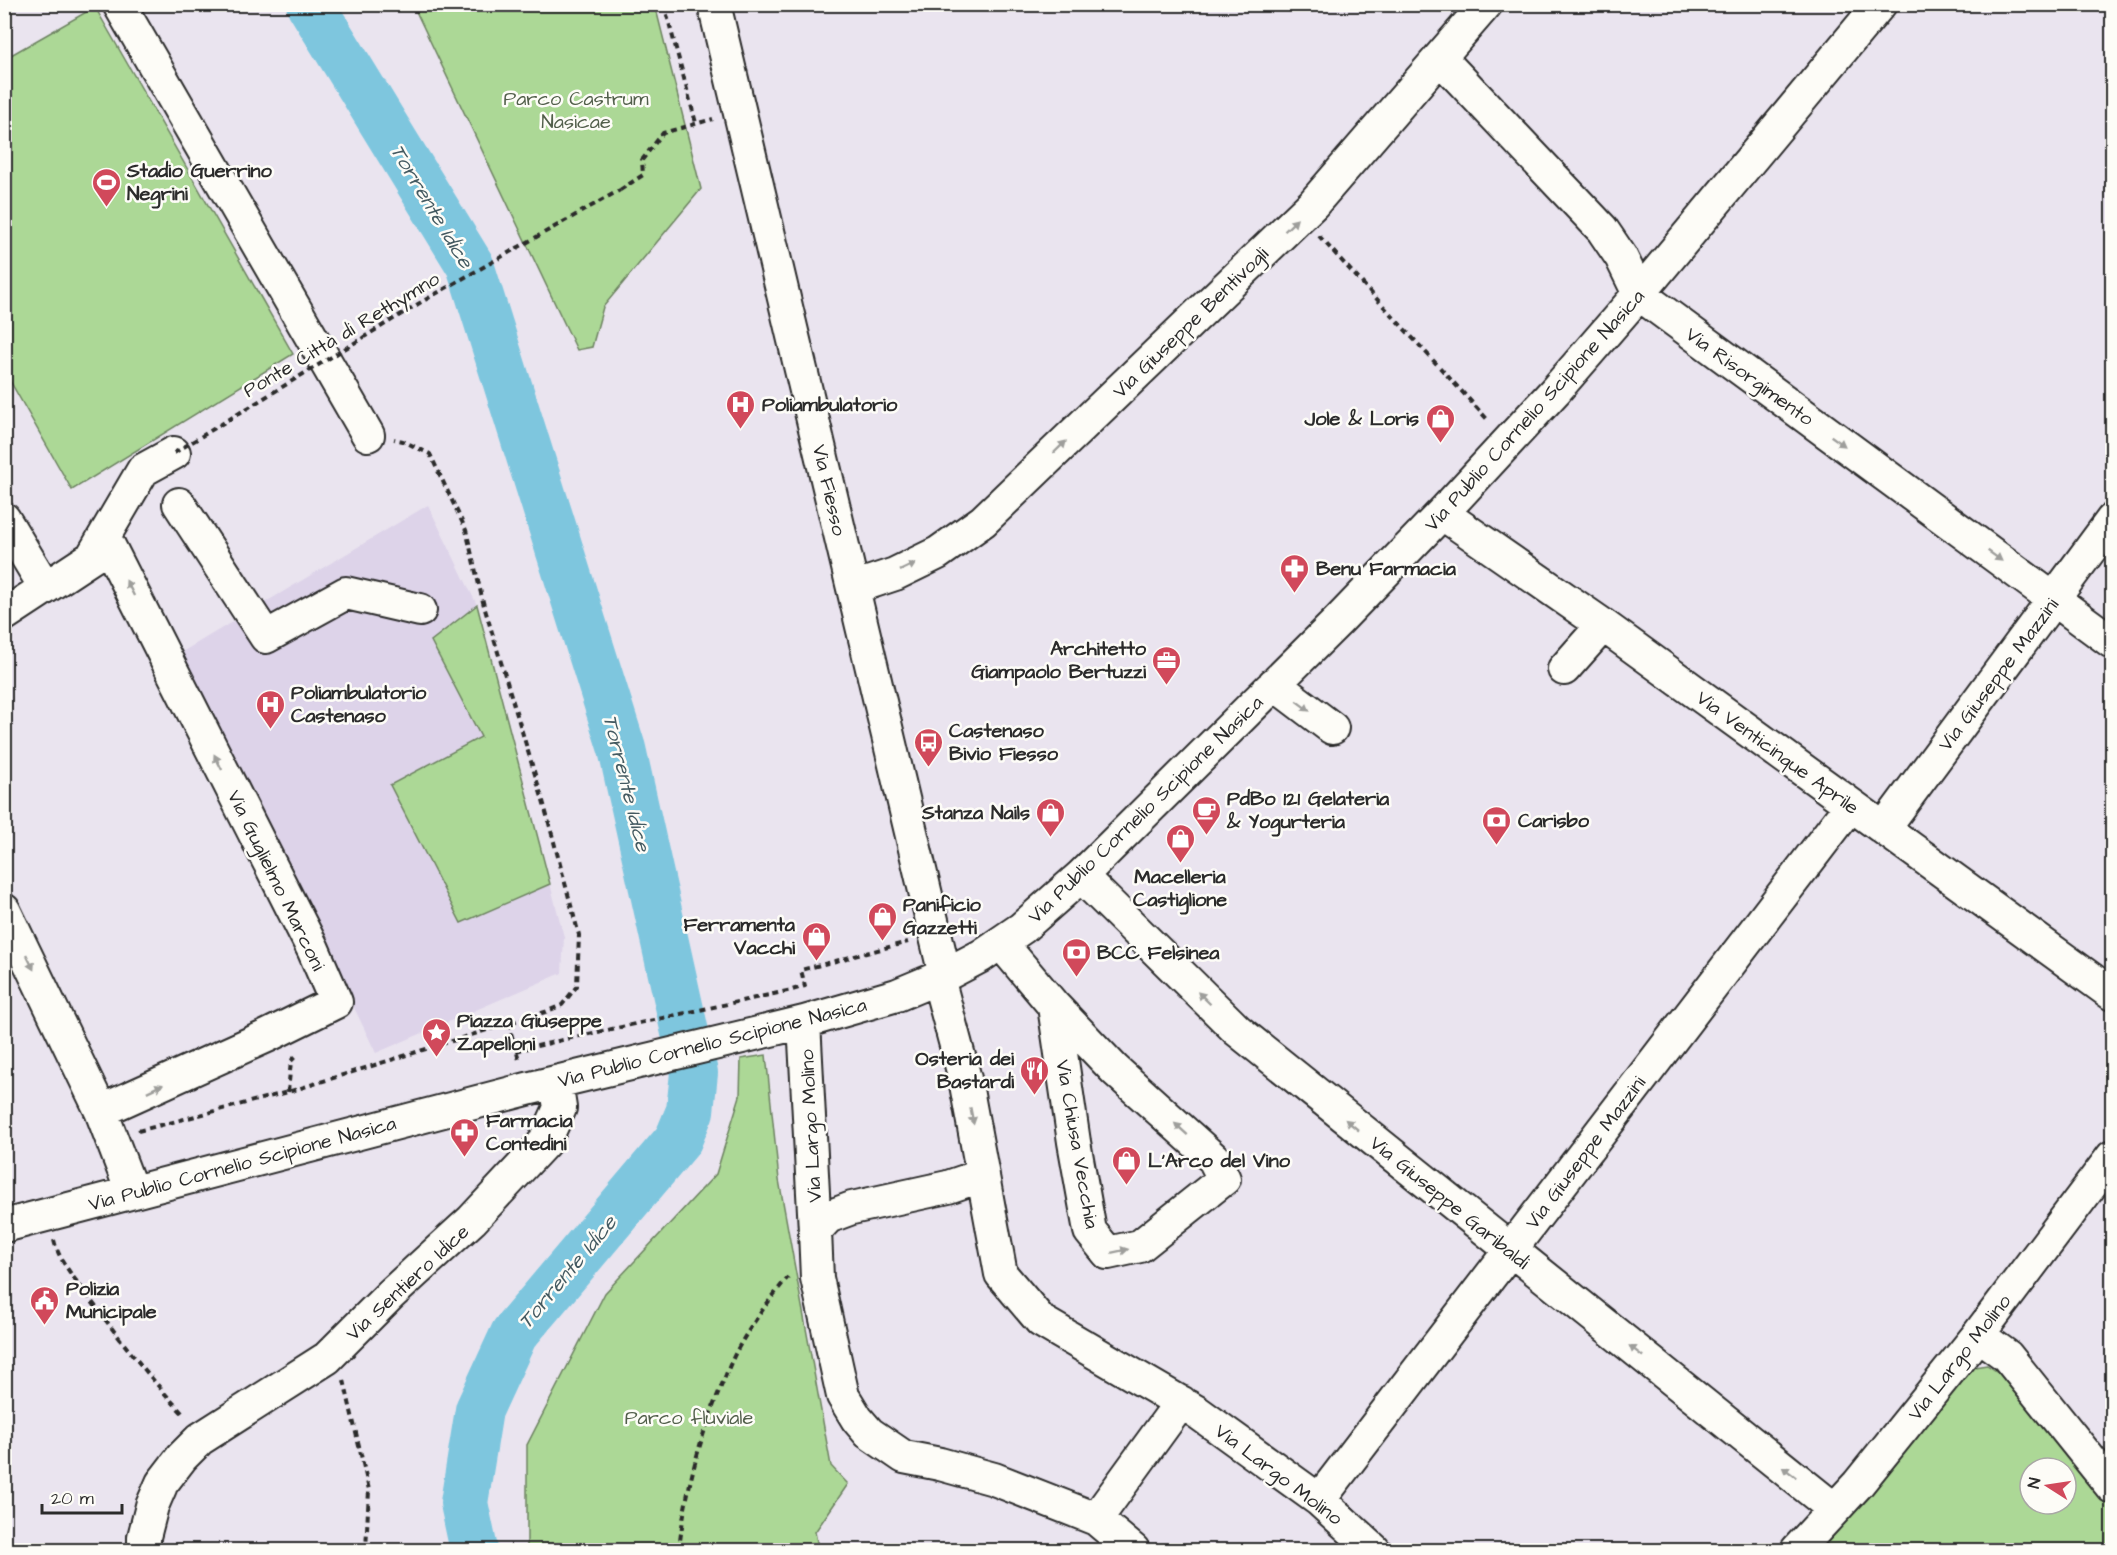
<svg xmlns="http://www.w3.org/2000/svg" width="2117" height="1555" font-family="'Architects Daughter',sans-serif">
	<rect width="100%" height="100%" fill="#eae4ef"/>
	<filter id="ink" filterUnits="userSpaceOnUse"><feTurbulence type="fractalNoise" baseFrequency=".0167" numOctaves="2"/><feDisplacementMap in="SourceGraphic" scale="12" xChannelSelector="R" yChannelSelector="G"/><feConvolveMatrix kernelMatrix="1 2 1 2 8 2 1 2 1" color-interpolation-filters="sRGB"/></filter>
	<g filter="url(#ink)">
		<path fill="#ddd3e9" d="M 428,505 L 477,605 L 564,937 L 562,973 L 376,1053 L 182,652 Z"/>
		<path fill="#acd896" stroke="#6c8260" stroke-width="1.5" fill-rule="evenodd" d="M 413,5 L 655,5 L 701,189 L 603,307 L 592,347 L 577,350 Z
			M 95,7 L 293,354 L 72,490 L 5,372 L 4,59 Z
			M 477,605 L 550,884 L 461,923 L 390,785 L 481,737 L 431,641 Z
			M 766,1055 L 779,1180 L 831,1466 L 848,1484 L 815,1532 L 817,1542 L 825,1550 L 527,1550 L 527,1445 L 605,1293 L 716,1174 L 740,1096 L 741,1059 Z
			M 1987,1365 L 2002,1375 L 2112,1504 L 2112,1550 L 1811,1550 L 1968,1368 ZM 2030,1468 L 2066,1468 L 2066,1504 L 2030,1504 Z"/>
		<g fill="none" stroke-linecap="round" stroke-linejoin="round">
			<path stroke="#7ec6de" stroke-width="48" d="M 310,4 L 470,265 L 622,749 L 694,1073 L 690,1111 L 678,1140 L 514,1334 L 479,1410 L 464,1503 L 474,1550"/>
			<defs>
				<path id="minor" d="M 119,4 L 368,435
					M 714,4 L 945,975
					M 1440,58 L 1602,229 L 1621,257 L 1639,294 L 2112,642
					M 179,504 L 266,637 L 346,593 L 420,610
					M 1445,510 L 1453,521 L 1603,625 L 2112,994
					M 4,519 L 45,587
					M 92,557 L 143,470 L 174,453
					M 853,588 L 895,574 L 938,553 L 983,521 L 1313,204 L 1486,4
					M 4,615 L 109,546 L 313,949 L 336,1002 L 267,1036 L 101,1111
					M 1564,669 L 1603,625
					M 1274,684 L 1332,728
					M 1884,828 L 2112,520
					M 1081,876 L 1237,1030 L 1834,1509
					M 4,910 L 101,1111 L 132,1192
					M 1001,943 L 1054,1006 L 1115,1070 L 1214,1159 L 1224,1179 L 1140,1246 L 1108,1253 L 1090,1231 L 1074,1142 L 1054,1006
					M 938,978 L 965,1079 L 1001,1274 L 1041,1321 L 1197,1412 L 1319,1500 L 1374,1550
					M 804,1022 L 815,1231
					M 983,1175 L 948,1187 L 852,1208 L 828,1217 L 815,1231 L 817,1278 L 843,1396 L 857,1419 L 869,1433 L 904,1457 L 940,1464 L 994,1479 L 1096,1519 L 1181,1402
					M 4,1226 L 527,1089 L 804,1022 L 897,995 L 945,975 L 981,956 L 1022,928 L 1081,876 L 1338,621 L 1445,510 L 1555,391 L 1639,294 L 1880,4
					M 1978,1335 L 2007,1356 L 2112,1487
					M 1319,1500 L 1851,805
					M 1096,1519 L 1133,1550
					M 144,1550 L 144,1537 L 152,1506 L 162,1483 L 182,1457 L 200,1439 L 327,1358 L 390,1295 L 472,1220 L 544,1143 L 560,1108 L 556,1082
					M 1797,1550 L 1858,1484 L 1978,1335 L 2112,1157"/>
			</defs>
			<use href="#minor" stroke="#2b2b2b" stroke-width="36"/>
			<path stroke="#2b2b2b" stroke-width="4" stroke-dasharray="6 4.5" stroke-linecap="butt" d="M 664,4 L 696,123
				M 620,190 L 643,175 L 642,160 L 663,133 L 713,119
				M 1319,236 L 1488,420
				M 508,1023 L 520,1063
				M 516,1051 L 575,1037 L 792,990 L 805,986 L 801,970 L 908,942
				M 288,1092 L 291,1061 L 296,1056
				M 138,1131 L 288,1092 L 545,1012 L 562,1005 L 577,986 L 579,935 L 543,801 L 484,606 L 466,530 L 430,454 L 403,441 L 394,439
				M 54,1240 C 59,1262 77,1281 90,1299 C 120,1340 151,1379 185,1416
				M 344,1380 L 369,1490 L 366,1550
				M 679,1550 C 685,1493 700,1435 723,1382 C 727,1372 731,1362 736,1352 C 750,1326 769,1300 788,1277"/>
			<use href="#minor" stroke="#fdfcf7" stroke-width="32"/>
			<path stroke="#2b2b2b" stroke-width="4" stroke-dasharray="6 4.5" stroke-linecap="butt" d="M 174,453 L 423,301 L 620,190"/>
		</g>
		<defs><path id="oneway-solid" d="M-6-.8H1V-3.2L6.5 0L1 3.2V.8H-6Z" transform="scale(1.5)"/></defs>
		<g fill="#9e9e9b">
			<use href="#oneway-solid" transform="translate(1291 225) rotate(-44)"/>
			<use href="#oneway-solid" transform="translate(1838 441) rotate(36)"/>
			<use href="#oneway-solid" transform="translate(1060 447) rotate(-44)"/>
			<use href="#oneway-solid" transform="translate(1995 556) rotate(36)"/>
			<use href="#oneway-solid" transform="translate(908 567) rotate(-26)"/>
			<use href="#oneway-solid" transform="translate(130 588) rotate(-117)"/>
			<use href="#oneway-solid" transform="translate(1303 706) rotate(37)"/>
			<use href="#oneway-solid" transform="translate(218 762) rotate(-117)"/>
			<use href="#oneway-solid" transform="translate(30 962) rotate(64)"/>
			<use href="#oneway-solid" transform="translate(1204 998) rotate(-136)"/>
			<use href="#oneway-solid" transform="translate(155 1088) rotate(-25)"/>
			<use href="#oneway-solid" transform="translate(972 1116) rotate(79)"/>
			<use href="#oneway-solid" transform="translate(1352 1125) rotate(-141)"/>
			<use href="#oneway-solid" transform="translate(1181 1129) rotate(-138)"/>
			<use href="#oneway-solid" transform="translate(1120 1251) rotate(-12)"/>
			<use href="#oneway-solid" transform="translate(1636 1351) rotate(-142)"/>
			<use href="#oneway-solid" transform="translate(1789 1472) rotate(-142)"/>
		</g>
	</g>
	<defs>
		<symbol id="stadium-pin" viewBox="-11 -11 22 30"><path d="M0 17L-7.5 6A9.5 9.5 0 1 1 7.5 6Z" fill="#d1495b" stroke="#fdfcf7"/><path d="M0-5a6.5 5 0 1 0 0 10a6.5 5 0 1 0 0-10ZM-3.5-1.8h7v3.6h-7Z" fill="#fff"/></symbol>
		<symbol id="hospital-pin" viewBox="-11 -11 22 30"><path d="M0 17L-7.5 6A9.5 9.5 0 1 1 7.5 6Z" fill="#d1495b" stroke="#fdfcf7"/><path d="M-5-5h3v3.5h4V-5h3V5h-3V1.5h-4V5h-3Z" fill="#fff"/></symbol>
		<symbol id="shop-pin" viewBox="-11 -11 22 30"><path d="M0 17L-7.5 6A9.5 9.5 0 1 1 7.5 6Z" fill="#d1495b" stroke="#fdfcf7"/><path d="M-5-2.5h2.3a2.7 3.5 0 0 1 5.4 0H5L5.5 6h-11ZM-1.5-2.5h3a1.5 2.3 0 0 0-3 0Z" fill="#fff"/></symbol>
		<symbol id="pharmacy-pin" viewBox="-11 -11 22 30"><path d="M0 17L-7.5 6A9.5 9.5 0 1 1 7.5 6Z" fill="#d1495b" stroke="#fdfcf7"/><path d="M-2-6h4v4h4v4h-4v4h-4v-4h-4v-4h4Z" fill="#fff"/></symbol>
		<symbol id="office-pin" viewBox="-11 -11 22 30"><path d="M0 17L-7.5 6A9.5 9.5 0 1 1 7.5 6Z" fill="#d1495b" stroke="#fdfcf7"/><path d="M-6-3h4V-5.5h4V-3h4V5H-6ZM-1-4.5V-3h2v-1.5ZM-6 0V1H6V0Z" fill="#fff"/></symbol>
		<symbol id="bus-pin" viewBox="-11 -11 22 30"><path d="M0 17L-7.5 6A9.5 9.5 0 1 1 7.5 6Z" fill="#d1495b" stroke="#fdfcf7"/><path d="M-5-6H5V4H4V6H2V4H-2V6H-4V4H-5ZM-3.5-4V0h7V-4ZM-3.5 1.2v1.5H-2V1.2ZM2 1.2v1.5H3.5V1.2Z" fill="#fff"/></symbol>
		<symbol id="cafe-pin" viewBox="-11 -11 22 30"><path d="M0 17L-7.5 6A9.5 9.5 0 1 1 7.5 6Z" fill="#d1495b" stroke="#fdfcf7"/><path d="M-5.5-4.5H6V0H3Q3 3.5 0 3.5H-2.5Q-5.5 3.5-5.5 0ZM3-3.2v2h1.7v-2ZM-6 4.5H4V6H-6Z" fill="#fff"/></symbol>
		<symbol id="bank-pin" viewBox="-11 -11 22 30"><path d="M0 17L-7.5 6A9.5 9.5 0 1 1 7.5 6Z" fill="#d1495b" stroke="#fdfcf7"/><path d="M-6-4H6V4H-6ZM0-2.3a2.3 2.3 0 1 0 0 4.6a2.3 2.3 0 1 0 0-4.6Z" fill="#fff"/></symbol>
		<symbol id="sight-pin" viewBox="-11 -11 22 30"><path d="M0 17L-7.5 6A9.5 9.5 0 1 1 7.5 6Z" fill="#d1495b" stroke="#fdfcf7"/><path d="M0-6L1.8-2.2L6-1.7L2.9 1.2L3.7 5.4L0 3.3L-3.7 5.4L-2.9 1.2L-6-1.7L-1.8-2.2Z" fill="#fff"/></symbol>
		<symbol id="restaurant-pin" viewBox="-11 -11 22 30"><path d="M0 17L-7.5 6A9.5 9.5 0 1 1 7.5 6Z" fill="#d1495b" stroke="#fdfcf7"/><path d="M-5-6h1v4h1v-4h1v4h1v-4h1v5L-1.5 .5V6h-2V.5L-5-1ZM5-6V6H3V1.5H1.5Q1.5-4 5-6Z" fill="#fff"/></symbol>
		<symbol id="civic-pin" viewBox="-11 -11 22 30"><path d="M0 17L-7.5 6A9.5 9.5 0 1 1 7.5 6Z" fill="#d1495b" stroke="#fdfcf7"/><path d="M-.6-6.5H3V-4.5H.6V-3L4-1V1h2V6H-6V1h2V-1L-.6-3ZM-1.2 2.5V6h2.4V2.5Z" fill="#fff"/></symbol>
	</defs>
	<g fill-rule="evenodd">
		<use href="#stadium-pin" x="90" y="166" width="33" height="45"/>
		<use href="#hospital-pin" x="724" y="388" width="33" height="45"/>
		<use href="#shop-pin" x="1424" y="402" width="33" height="45"/>
		<use href="#pharmacy-pin" x="1278" y="552" width="33" height="45"/>
		<use href="#office-pin" x="1150" y="644" width="33" height="45"/>
		<use href="#hospital-pin" x="254" y="688" width="33" height="45"/>
		<use href="#bus-pin" x="912" y="726" width="33" height="45"/>
		<use href="#cafe-pin" x="1190" y="794" width="33" height="45"/>
		<use href="#shop-pin" x="1034" y="796" width="33" height="45"/>
		<use href="#bank-pin" x="1480" y="804" width="33" height="45"/>
		<use href="#shop-pin" x="1164" y="822" width="33" height="45"/>
		<use href="#shop-pin" x="866" y="900" width="33" height="45"/>
		<use href="#shop-pin" x="800" y="920" width="33" height="45"/>
		<use href="#bank-pin" x="1060" y="936" width="33" height="45"/>
		<use href="#sight-pin" x="420" y="1016" width="33" height="45"/>
		<use href="#restaurant-pin" x="1018" y="1054" width="33" height="45"/>
		<use href="#pharmacy-pin" x="448" y="1116" width="33" height="45"/>
		<use href="#shop-pin" x="1110" y="1144" width="33" height="45"/>
		<use href="#civic-pin" x="28" y="1284" width="33" height="45"/>
	</g>
	<g text-anchor="middle" stroke-width="5" stroke-linejoin="round" paint-order="stroke">
		<g font-size="20" fill="#525f4b" stroke="#fdfcf7">
			<text x="576" y="105">Parco Castrum<tspan x="576" dy="23">Nasicae</tspan></text>
			<text x="689" y="1424">Parco fluviale</text>
		</g>
		<g font-size="20" font-weight="bold" fill="#2b2b2b" stroke="#fdfcf7" text-anchor="start">
			<text x="127" y="177">Stadio Guerrino<tspan x="127" dy="23">Negrini</tspan></text>
			<text x="762" y="411">Poliambulatorio</text>
			<text x="1419" y="425" text-anchor="end">Jole &amp; Loris</text>
			<text x="1316" y="575">Benu Farmacia</text>
			<text x="1146" y="655" text-anchor="end">Architetto<tspan x="1146" dy="23">Giampaolo Bertuzzi</tspan></text>
			<text x="291" y="699">Poliambulatorio<tspan x="291" dy="23">Castenaso</tspan></text>
			<text x="949" y="737">Castenaso<tspan x="949" dy="23">Bivio Fiesso</tspan></text>
			<text x="1227" y="805">PdBo 121 Gelateria<tspan x="1227" dy="23">&amp; Yogurteria</tspan></text>
			<text x="1030" y="819" text-anchor="end">Stanza Nails</text>
			<text x="1518" y="827">Carisbo</text>
			<text x="1180" y="883" text-anchor="middle">Macelleria<tspan x="1180" dy="23">Castiglione</tspan></text>
			<text x="903" y="911">Panificio<tspan x="903" dy="23">Gazzetti</tspan></text>
			<text x="795" y="931" text-anchor="end">Ferramenta<tspan x="795" dy="23">Vacchi</tspan></text>
			<text x="1097" y="959">BCC Felsinea</text>
			<text x="457" y="1027">Piazza Giuseppe<tspan x="457" dy="23">Zapelloni</tspan></text>
			<text x="1014" y="1065" text-anchor="end">Osteria dei<tspan x="1014" dy="23">Bastardi</tspan></text>
			<text x="486" y="1127">Farmacia<tspan x="486" dy="23">Contedini</tspan></text>
			<text x="1148" y="1167">L'Arco del Vino</text>
			<text x="66" y="1295">Polizia<tspan x="66" dy="23">Municipale</tspan></text>
		</g>
		<g font-size="20" fill="#2b2b2b" stroke="#fdfcf7">
			<text transform="translate(1190 322) rotate(-44)" y="7">Via Giuseppe Bentivogli</text>
			<text transform="translate(341 334) rotate(-31)" y="7">Ponte Città di Rethymno</text>
			<text transform="translate(1750 376) rotate(36)" y="7">Via Risorgimento</text>
			<text transform="translate(1534 410) rotate(-48)" y="7">Via Publio Cornelio Scipione Nasica</text>
			<text transform="translate(830 490) rotate(77)" y="7">Via Fiesso</text>
			<text transform="translate(1998 674) rotate(-53)" y="7">Via Giuseppe Mazzini</text>
			<text transform="translate(1778 752) rotate(36)" y="7">Via Venticinque Aprile</text>
			<text transform="translate(1145 809) rotate(-44)" y="7">Via Publio Cornelio Scipione Nasica</text>
			<text transform="translate(277 880) rotate(64)" y="7">Via Guglielmo Marconi</text>
			<text transform="translate(712 1042) rotate(-14)" y="7">Via Publio Cornelio Scipione Nasica</text>
			<text transform="translate(810 1126) rotate(-93)" y="7">Via Largo Molino</text>
			<text transform="translate(1078 1144) rotate(80)" y="7">Via Chiusa Vecchia</text>
			<text transform="translate(1585 1152) rotate(-53)" y="7">Via Giuseppe Mazzini</text>
			<text transform="translate(242 1163) rotate(-15)" y="7">Via Publio Cornelio Scipione Nasica</text>
			<text transform="translate(1450 1202) rotate(39)" y="7">Via Giuseppe Garibaldi</text>
			<text transform="translate(407 1282) rotate(-43)" y="7">Via Sentiero Idice</text>
			<text transform="translate(1959 1357) rotate(-52)" y="7">Via Largo Molino</text>
			<text transform="translate(1279 1474) rotate(37)" y="7">Via Largo Molino</text>
		</g>
		<g font-size="21" font-style="italic" fill="#445a61" stroke="#fdfcf7">
			<text transform="translate(432 206) rotate(59)" y="7">Torrente Idice</text>
			<text transform="translate(627 783) rotate(76)" y="7">Torrente Idice</text>
			<text transform="translate(567 1272) rotate(-50)" y="7">Torrente Idice</text>
		</g>
	</g>
	<rect width="2117" height="1555" fill="none" stroke="#fdfcf7" stroke-width="24"/>
	<rect x="12" y="12" width="2093" height="1531" fill="none" stroke="#2b2b2b" stroke-width="2" filter="url(#ink)"/>
	<g transform="translate(2048 1486) rotate(282)"><circle r="28" fill="#fdfcf7" stroke="#a9a8a5" stroke-width="1.5"/>
	<path d="M0-4.5L10 22L0 15L-10 22Z" fill="#d1495b"/>
	<text y="-9" font-size="16" font-weight="bold" text-anchor="middle" fill="#2b2b2b">N</text>
	</g>
	<path d="M42 1504v9h80v-9" fill="none" stroke="#2b2b2b" stroke-width="3"/>
	<text x="51" y="1504" font-size="18" fill="#2b2b2b" stroke="#fdfcf7" stroke-width="4.5" paint-order="stroke">20 m</text>
</svg>
